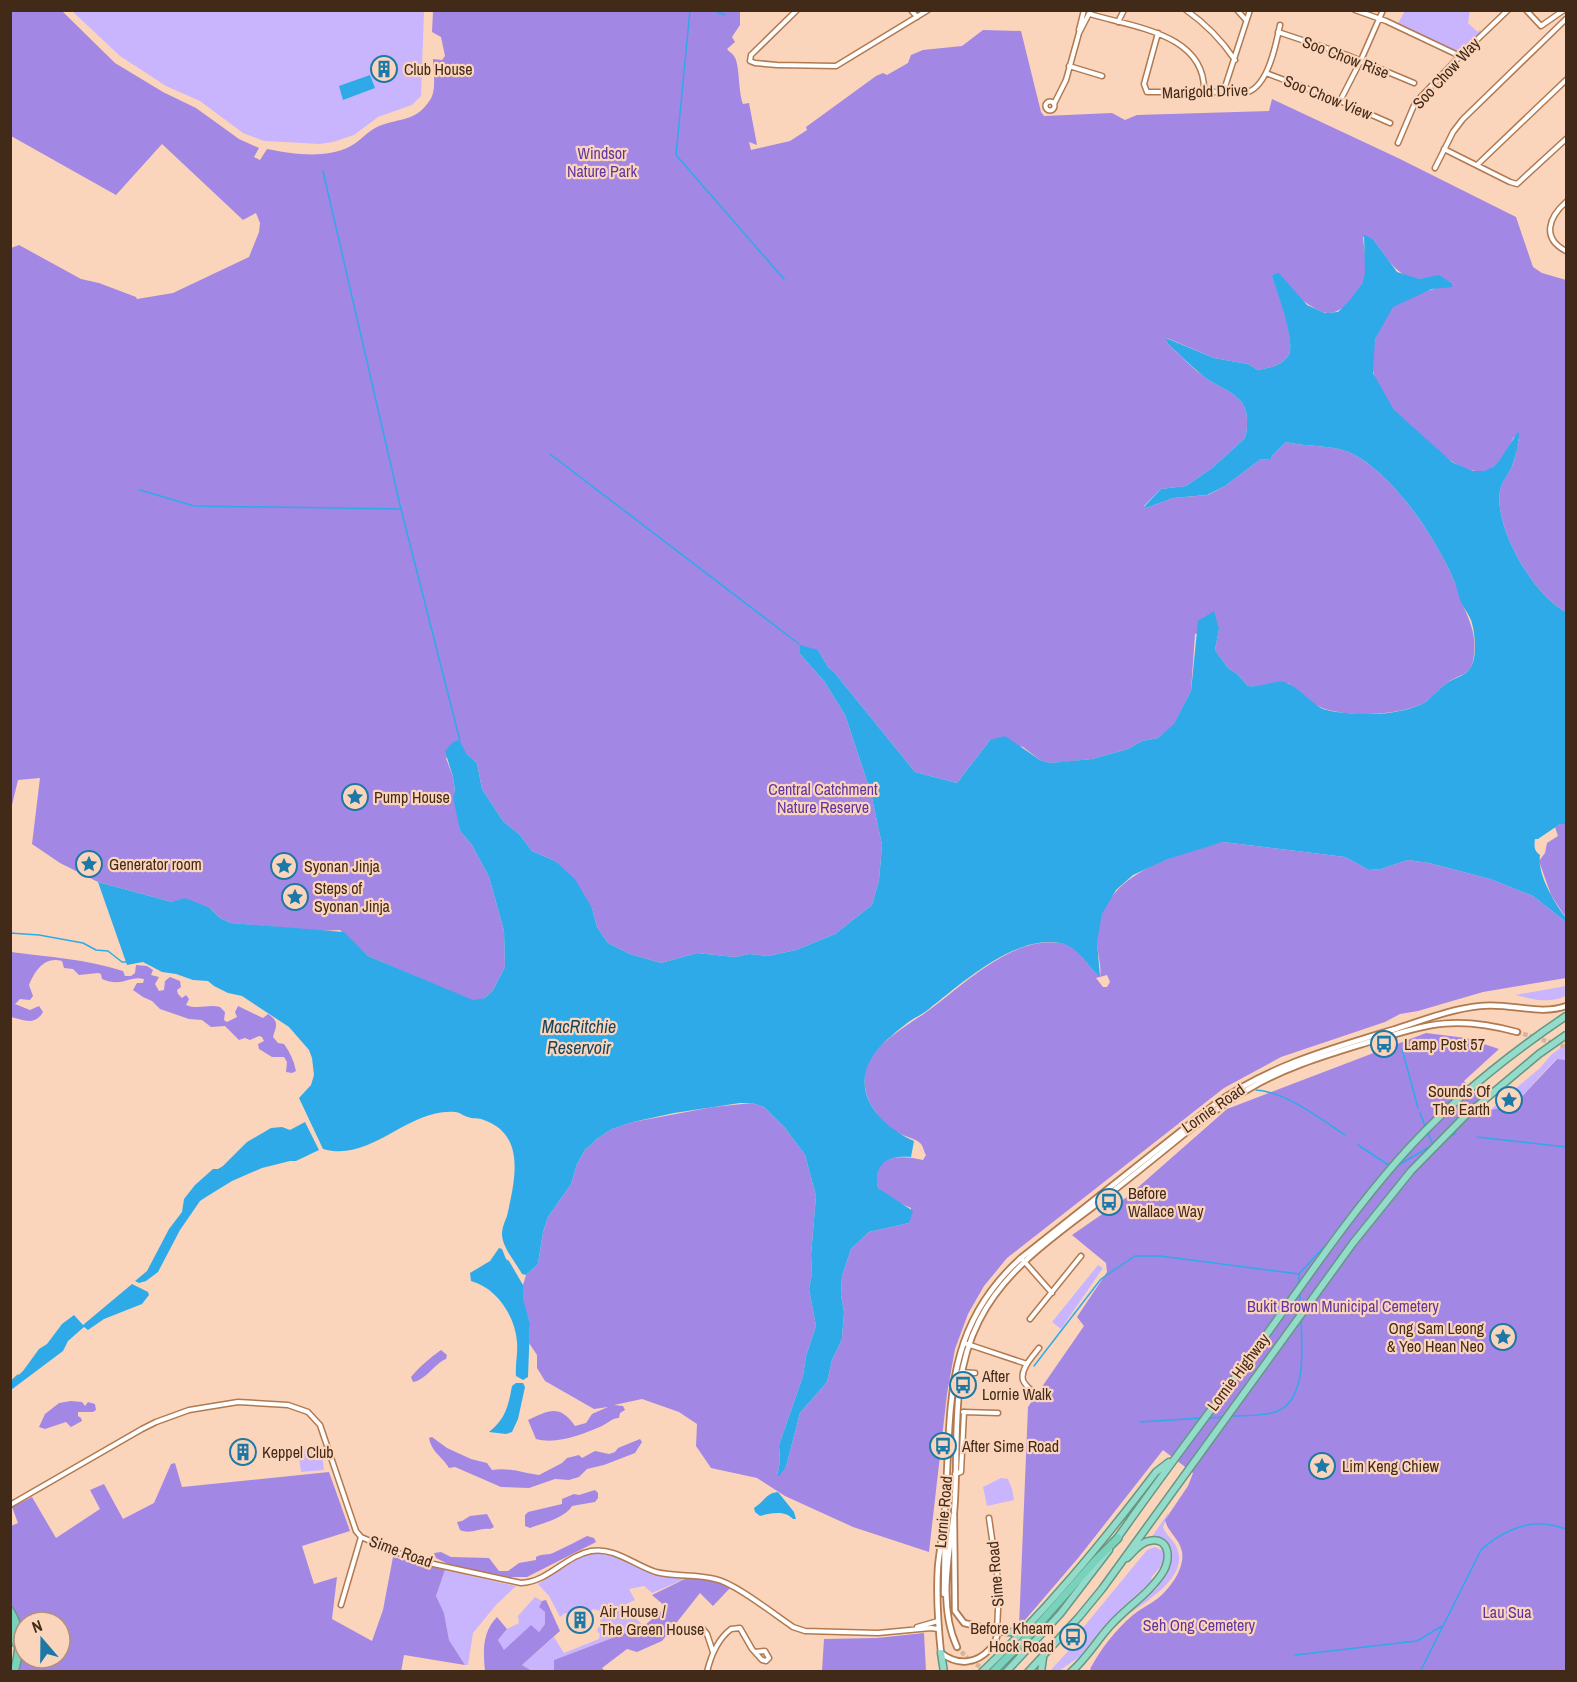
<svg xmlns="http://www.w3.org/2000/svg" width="1577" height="1682" font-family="'Archivo Narrow',sans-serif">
	<rect width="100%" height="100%" fill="#fbd5bb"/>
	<path fill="#c9b5fe" d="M 72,11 L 424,11 L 421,96 L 412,105 L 378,117 L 354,135 L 333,142 L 320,144 L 264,141 L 243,133 L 200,101 L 166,86 L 120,56 Z
		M 1405,11 L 1470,11 L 1468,23 L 1478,32 L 1480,30 L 1482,34 L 1460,56 L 1397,25 Z
		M 1566,986 L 1566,996 C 1549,1004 1532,999 1515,995 Z
		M 1566,1044 L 1566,1060 L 1556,1059 L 1514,1105 L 1490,1110 L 1540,1068 L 1552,1054 Z
		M 1098,1265 L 1103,1268 L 1061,1329 L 1052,1322 Z
		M 321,1447 L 324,1470 L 301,1472 L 298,1450 Z
		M 1001,1478 L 1008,1479 L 1012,1489 L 1014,1500 L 987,1506 L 983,1487 Z
		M 1169,1512 L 1163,1527 C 1166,1536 1176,1541 1178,1551 C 1186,1578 1148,1600 1130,1613 L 1158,1587 L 1157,1584 C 1172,1566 1183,1545 1151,1538 Z
		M 1155,1547 L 1163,1551 L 1164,1562 L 1151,1578 L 1152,1580 L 1105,1625 L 1079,1657 L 1059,1671 L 1049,1672 L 1068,1651 L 1068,1646 L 1147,1550 Z
		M 590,1553 L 607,1553 L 656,1575 L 687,1578 L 652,1593 L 644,1586 L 629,1589 L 635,1600 L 622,1606 L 644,1626 L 554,1660 L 554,1671 L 532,1671 L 522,1665 L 554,1637 L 564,1653 L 599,1639 L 600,1634 L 597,1631 L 602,1616 L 600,1611 L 593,1609 L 589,1613 L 574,1610 L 572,1615 L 565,1613 L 560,1617 L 549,1596 L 538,1584 L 577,1559 Z
		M 445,1570 L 516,1586 L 496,1605 L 473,1633 L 468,1665 L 465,1665 L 449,1640 L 444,1613 L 436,1596 Z
		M 535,1597 L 542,1601 L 539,1607 L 545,1612 L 545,1624 L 539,1632 L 531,1625 L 504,1651 L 498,1640 L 507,1629 L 519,1623 L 518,1616 Z"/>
	<path fill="#a387e5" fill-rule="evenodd" d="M 11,11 L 62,11 L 115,63 L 163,92 L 196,108 L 239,139 L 259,148 L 254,157 L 260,160 L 267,149 C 293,154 324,159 349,147 C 360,142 367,131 379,126 C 399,118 416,122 430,100 C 437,90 433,70 433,59 L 442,60 L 445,56 L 441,37 L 432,32 L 433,11 L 740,11 L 740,25 L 732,37 L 735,42 L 727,49 C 729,52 732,53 734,56 C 740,64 738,91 743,104 L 749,103 L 757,145 L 749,142 L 751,150 L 790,141 L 807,130 L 806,127 L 876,76 L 883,73 L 887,75 L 908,63 L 911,55 L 923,50 L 962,46 L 983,30 L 1021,31 L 1041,112 L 1044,116 L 1112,113 L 1125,120 L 1137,115 L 1269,111 L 1272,99 L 1398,158 L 1516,217 L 1533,267 L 1542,273 L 1566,280 L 1566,612 C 1534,596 1494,528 1500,491 C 1501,482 1508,475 1512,466 C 1516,458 1516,448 1519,439 L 1514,437 C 1508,449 1499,467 1485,471 C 1459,477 1411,430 1395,412 C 1387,402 1376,384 1373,371 C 1369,353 1378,320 1392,307 C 1402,299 1439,287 1452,283 C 1432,272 1439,279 1420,279 C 1396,278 1386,256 1373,239 L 1363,237 C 1364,249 1367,264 1365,275 C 1362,292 1341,318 1323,312 C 1306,306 1288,288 1272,277 C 1278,291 1297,345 1288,356 C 1281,366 1269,368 1258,370 L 1248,364 L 1214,358 L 1167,338 L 1168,344 C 1180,355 1191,367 1203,376 C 1221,390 1248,394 1247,421 C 1247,428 1247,433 1244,439 L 1212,468 L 1186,486 L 1161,489 L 1144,506 L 1146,508 L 1173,498 L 1208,495 L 1225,486 L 1261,459 L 1271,460 L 1272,456 L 1286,442 C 1310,448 1338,443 1360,458 C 1397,481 1439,542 1455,583 C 1458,588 1458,595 1461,600 C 1470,623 1478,635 1473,661 C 1470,676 1457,675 1447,683 C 1440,688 1434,696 1427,701 C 1404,716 1350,717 1325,709 C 1312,705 1298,691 1288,683 L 1260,687 L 1248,686 L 1237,674 L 1228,668 L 1215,650 L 1219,629 L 1195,634 L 1191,691 L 1174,725 L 1158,738 L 1142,741 L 1128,749 L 1092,759 L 1064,762 L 1050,763 L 1040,760 L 1023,747 L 990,740 L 957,783 L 915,772 L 834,672 L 828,667 L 818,650 L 800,654 L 824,681 L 845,715 L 871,793 L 882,845 L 879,880 L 872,905 L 835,934 L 796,950 L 768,956 L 749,954 L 735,957 L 697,953 L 661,963 L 630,954 L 608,943 L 597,927 L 592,908 L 555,861 L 532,851 L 520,835 L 503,821 L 482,789 L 477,763 L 466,753 L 446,758 L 453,777 L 460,831 L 472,845 L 489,877 L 504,931 L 505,967 L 493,990 L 485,998 L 473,1001 L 368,956 L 340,930 L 318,931 L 231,923 L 220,918 L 210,908 L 172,902 L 98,882 L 60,863 L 32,844 L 40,778 L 18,780 L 11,809 L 11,248 L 19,245 L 81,279 L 99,283 L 136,297 L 137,299 L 173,293 L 249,257 L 259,232 L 260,223 L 256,213 L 243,220 L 162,144 L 116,195 L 11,136 Z
		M 1560,824 L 1566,824 L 1566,918 L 1551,895 L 1539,861 L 1545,853 L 1547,843 L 1558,836 L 1555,827 Z
		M 1223,842 L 1345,857 L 1369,870 L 1381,869 L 1408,860 L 1429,863 L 1490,879 L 1533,896 L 1566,922 L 1566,978 L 1483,992 L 1418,1011 L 1400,1014 L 1385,1022 L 1281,1057 L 1224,1088 L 1007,1258 L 984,1286 L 968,1314 L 955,1349 L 947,1394 L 929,1552 L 853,1527 L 785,1496 L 757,1478 L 711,1468 L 696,1446 L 697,1424 L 679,1412 L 642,1399 L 614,1405 L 623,1406 L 625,1410 L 620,1413 L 619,1418 C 612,1418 608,1423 602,1426 C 583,1434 557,1445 536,1439 L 528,1420 C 549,1410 560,1404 575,1426 L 586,1423 L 592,1414 L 608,1407 L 594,1409 L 545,1381 L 537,1368 L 537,1355 L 529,1343 L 530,1323 L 522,1299 L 523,1285 L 526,1275 L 538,1264 L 543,1232 L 548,1217 L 571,1184 L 577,1164 L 585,1150 L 598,1138 L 612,1129 L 633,1122 L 713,1107 L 752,1103 L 764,1107 L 785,1128 L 805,1155 L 816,1196 L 811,1255 L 812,1273 L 809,1289 L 816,1326 L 806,1356 L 803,1376 L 779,1445 L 780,1462 L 777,1475 L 786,1467 L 800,1413 L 827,1382 L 832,1360 L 842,1339 L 844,1312 L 841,1295 L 842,1276 L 851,1249 L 869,1232 L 909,1223 L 911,1208 L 895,1201 L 878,1188 C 871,1155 900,1154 923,1160 L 926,1155 C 924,1152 923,1145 920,1143 C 915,1138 905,1137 899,1133 C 879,1122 861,1098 865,1073 C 870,1046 905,1027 925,1013 C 962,987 1010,936 1060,943 C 1077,945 1088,966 1100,977 L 1096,978 L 1103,987 L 1107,987 L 1110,982 L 1107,975 L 1100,977 C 1102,966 1097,953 1097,940 C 1099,875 1170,856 1223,842 Z
		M 11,952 C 49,957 86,959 123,971 L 125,976 L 131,976 L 135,973 L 136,965 L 147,966 L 153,970 L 151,975 L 159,977 L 155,984 L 159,991 L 164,990 L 165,981 L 170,977 L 180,981 L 181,987 L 177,990 L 178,994 L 182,998 L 186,995 L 189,999 L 186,1005 C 197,1010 209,1004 220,1007 L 225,1012 L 224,1020 L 227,1022 L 237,1017 L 235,1012 L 238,1006 L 263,1018 L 268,1014 C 280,1022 276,1026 273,1037 L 278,1043 L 284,1044 C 290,1052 294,1061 296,1071 L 292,1073 L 286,1072 L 287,1062 L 284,1057 L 272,1057 L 259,1049 L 258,1044 L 264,1041 L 262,1037 L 259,1036 L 250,1040 L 245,1038 L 239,1040 L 225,1026 L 211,1027 L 202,1020 L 189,1019 L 160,1009 L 152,1001 L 143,997 L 133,990 L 137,983 L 143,983 L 144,979 C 129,975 122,988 102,979 L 101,974 L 98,973 L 79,975 L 73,969 L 64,968 L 62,961 C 45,956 35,970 29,985 L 33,996 L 30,1000 L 20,999 L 15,1004 L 30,1010 L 39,1006 L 43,1012 C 35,1026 24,1020 11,1017 Z
		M 1426,1033 L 1466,1038 L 1499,1049 L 1464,1081 L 1490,1110 L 1514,1105 L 1557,1059 L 1566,1060 L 1566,1671 L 1092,1671 L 1090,1669 C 1101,1649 1115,1630 1133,1615 C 1140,1609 1149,1605 1157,1599 C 1169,1590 1185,1569 1182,1552 C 1180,1539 1168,1533 1165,1520 L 1188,1486 L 1193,1473 L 1163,1450 L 1079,1557 L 1019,1627 L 1028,1407 L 1084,1326 L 1077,1317 L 1107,1272 L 1106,1263 L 1072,1235 L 1127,1197 L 1227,1109 Z
		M 441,1350 L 447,1355 L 446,1359 C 434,1364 426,1380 413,1382 L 411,1377 C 420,1366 430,1358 441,1350 Z
		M 71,1401 L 82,1402 L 85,1406 L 88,1402 L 95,1404 L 96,1410 L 93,1412 L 78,1412 L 78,1416 L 81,1418 L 82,1421 L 71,1427 L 66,1422 L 45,1429 L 39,1427 L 45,1414 L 59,1403 Z
		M 432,1437 L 447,1448 L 471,1459 L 487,1463 L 492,1470 C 509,1467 524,1473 539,1475 L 562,1463 L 567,1458 L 579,1455 L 582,1458 L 595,1451 L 609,1454 L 615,1452 L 618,1448 L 640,1439 L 642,1442 L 635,1453 L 604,1465 L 587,1469 L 579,1477 L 569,1480 L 555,1479 L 529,1488 L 501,1487 L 455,1467 L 449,1468 C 443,1457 432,1453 429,1438 Z
		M 175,1463 L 182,1487 L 329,1472 L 350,1531 L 302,1546 L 314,1584 L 337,1577 L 332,1619 L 372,1641 L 383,1610 L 393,1557 L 445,1570 L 436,1596 L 444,1613 L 449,1640 L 465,1665 L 404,1655 L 401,1672 L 18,1671 L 17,1667 L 21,1649 L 11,1612 L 11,1526 L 18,1523 L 12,1507 L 32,1497 L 56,1538 L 100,1509 L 90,1490 L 104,1484 L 123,1519 L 154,1503 L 171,1464 ZM 24,1622 L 60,1622 L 60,1658 L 24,1658 Z
		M 595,1490 L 598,1493 L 598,1498 L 595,1502 L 572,1506 C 565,1518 543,1523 530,1528 L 525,1526 L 525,1515 L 528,1512 L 562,1504 L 562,1499 L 574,1494 L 579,1495 Z
		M 487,1514 L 494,1527 L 490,1529 C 480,1527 471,1535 460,1530 L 457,1522 L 462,1521 L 470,1516 Z
		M 587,1536 L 594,1538 L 596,1542 L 527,1577 L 507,1577 L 454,1567 L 436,1558 L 434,1553 L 441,1552 L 451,1557 L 489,1558 L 499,1571 L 508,1571 L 519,1563 L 536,1560 L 536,1557 C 543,1553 548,1556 555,1552 C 565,1547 576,1542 587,1536 Z
		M 687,1578 L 717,1581 L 730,1588 L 713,1606 L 700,1593 L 662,1641 L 637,1652 L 627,1649 L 602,1668 L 605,1671 L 554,1671 L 554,1660 L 644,1626 L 666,1607 L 652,1595 Z
		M 546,1600 L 560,1631 L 522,1665 L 532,1671 L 485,1671 C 483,1652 482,1632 497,1617 L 507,1629 L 498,1640 L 504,1650 L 531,1625 L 539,1632 L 545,1624 L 545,1612 L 539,1607 L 542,1601 Z
		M 924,1633 L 926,1671 L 822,1671 L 824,1639 L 877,1638 Z"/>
	<path fill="#2faae8" d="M 370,75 L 375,88 L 343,100 L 339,86 Z
		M 1364,235 L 1373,239 L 1397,272 L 1419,279 L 1439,275 L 1452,283 L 1452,287 L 1432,289 L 1393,307 L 1375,339 L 1373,373 L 1394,410 L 1452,462 L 1473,471 L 1484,471 L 1493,467 L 1499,461 L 1518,432 L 1519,434 C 1519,442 1515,459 1512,466 C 1509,474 1501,482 1500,491 C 1494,528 1534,596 1566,612 L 1566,824 L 1560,824 L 1538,839 L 1535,839 C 1534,846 1534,851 1540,855 C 1537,875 1555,903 1566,918 L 1566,922 L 1533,896 L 1490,879 L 1429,863 L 1408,860 L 1381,869 L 1369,870 L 1345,857 L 1223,842 L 1168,859 L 1133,875 L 1116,890 L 1102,914 L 1097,941 L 1100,977 C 1089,968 1078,946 1060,943 C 1015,935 962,983 929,1009 C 922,1015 913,1018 906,1024 C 897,1031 886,1040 879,1048 C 845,1087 877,1124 914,1141 L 911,1157 C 889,1155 873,1163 878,1188 L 913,1211 L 909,1223 L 869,1232 L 851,1249 L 842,1276 L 841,1295 L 844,1312 L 842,1339 L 832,1360 L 827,1382 L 800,1413 L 786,1467 L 779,1476 L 777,1476 L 780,1462 L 779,1445 L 803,1376 L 806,1356 L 816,1326 L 809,1289 L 812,1273 L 811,1255 L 816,1196 L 805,1155 L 785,1128 L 764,1107 L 752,1103 L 740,1103 L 674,1113 L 633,1122 L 612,1129 L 598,1138 L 585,1150 L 577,1164 L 571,1184 L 548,1217 L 543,1232 L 538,1264 L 526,1275 L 522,1274 C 516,1263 502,1247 502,1234 C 502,1228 505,1221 507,1216 C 515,1180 527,1133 481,1119 C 477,1118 472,1119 468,1117 C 463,1116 460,1112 455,1112 C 407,1108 372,1163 323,1149 L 299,1098 L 311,1085 L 314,1075 L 312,1058 L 309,1050 L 289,1027 L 242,996 L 228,993 L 214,986 L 208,981 L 193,980 L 176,974 L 162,972 L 143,962 L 127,965 L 98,882 L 172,902 L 185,898 L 210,908 L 220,918 L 231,923 L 344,932 L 368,956 L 473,1000 L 485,998 L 493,990 L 505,967 L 504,931 L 489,877 L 472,845 L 460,831 L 453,797 L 455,791 L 453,777 L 445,751 L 453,742 L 459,740 L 466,753 L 477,763 L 482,789 L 503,821 L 520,835 L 532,851 L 555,861 L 575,879 L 592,908 L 597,927 L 608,943 L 630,954 L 661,963 L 697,953 L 735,957 L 749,954 L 768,956 L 796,950 L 835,934 L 872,905 L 879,880 L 882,845 L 871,793 L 845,715 L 824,681 L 800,654 L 800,645 L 818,650 L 828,667 L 834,672 L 915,772 L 957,783 L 990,740 L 1005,736 L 1040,760 L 1050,763 L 1092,759 L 1128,749 L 1142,741 L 1158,738 L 1174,724 L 1191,691 L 1198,621 L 1214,611 L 1219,629 L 1215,650 L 1228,668 L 1237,674 L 1248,686 C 1261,688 1273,680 1284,682 C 1298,686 1309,701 1321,708 C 1332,714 1376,715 1388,713 C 1401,711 1417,708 1427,701 C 1434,695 1440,688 1447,683 C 1457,676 1466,677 1472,665 C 1477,653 1475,632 1471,620 C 1468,613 1463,607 1460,600 C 1458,594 1457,588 1455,583 C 1438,541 1398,482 1360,458 C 1338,443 1310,448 1286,442 L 1272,456 L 1271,460 L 1261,459 L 1225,486 L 1207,495 L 1173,498 L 1146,508 L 1144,507 L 1161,489 L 1186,486 L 1212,468 L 1244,439 C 1247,433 1247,428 1247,421 C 1248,394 1221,390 1203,376 C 1191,366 1180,355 1168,344 L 1166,338 L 1214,358 L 1248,364 L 1258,370 C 1269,368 1281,366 1288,356 C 1297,345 1277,291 1272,277 L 1274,274 L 1279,273 L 1307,305 L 1325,313 L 1338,312 L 1349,301 L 1362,284 L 1365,273 Z
		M 305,1122 L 319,1150 L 296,1161 L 290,1161 L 262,1168 L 232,1181 L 206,1197 L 200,1201 L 180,1230 L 158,1272 L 146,1281 L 139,1283 L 135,1281 L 147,1271 L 169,1229 L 182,1212 L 184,1199 L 195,1185 L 213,1169 L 218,1169 L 223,1166 L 247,1142 L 271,1128 L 282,1127 L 290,1130 Z
		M 499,1248 L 502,1249 L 506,1259 L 509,1261 L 523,1285 L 523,1299 L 530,1323 L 528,1377 L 523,1380 L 516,1376 C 515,1365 518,1354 517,1342 C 515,1316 497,1288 471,1281 L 470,1273 L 490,1261 Z
		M 132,1284 L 148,1292 L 149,1295 L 142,1304 L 104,1319 L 88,1330 L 84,1327 L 68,1341 L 63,1351 L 11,1390 L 11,1382 L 23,1371 L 39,1349 L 47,1344 L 62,1324 L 74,1315 L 83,1325 Z
		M 516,1383 L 523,1383 L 525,1387 L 518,1419 L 512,1432 L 506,1434 L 489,1432 C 505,1419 508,1408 512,1386 Z
		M 778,1492 L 794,1512 L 796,1519 L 793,1519 C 785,1510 770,1513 760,1516 L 755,1512 L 754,1508 C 764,1502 766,1493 778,1492 Z"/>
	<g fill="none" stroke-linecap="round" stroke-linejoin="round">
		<path stroke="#2faae8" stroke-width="1.5" d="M 690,10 L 676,155 L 784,279
			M 713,10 L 725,15
			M 323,171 L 401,509 L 460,741
			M 550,454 L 799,644
			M 140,490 L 194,506 L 401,509
			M 10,933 L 39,935 L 83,943 L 96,950 L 108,951 L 122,962 L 126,962
			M 1402,1049 L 1418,1108
			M 1256,1090 C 1286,1092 1321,1119 1345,1135
			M 1420,1113 L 1425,1126
			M 1428,1133 L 1433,1145
			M 1449,1137 L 1456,1133
			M 1477,1137 L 1566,1147
			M 1358,1145 L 1390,1166
			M 1397,1166 L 1431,1146
			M 1299,1285 L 1299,1274 L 1334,1236
			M 1300,1292 L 1300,1312
			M 1034,1366 L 1101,1279 L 1135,1256 L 1160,1256 L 1299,1274
			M 10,1382 L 18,1375
			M 1231,1416 C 1245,1415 1265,1417 1278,1411 C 1307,1399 1302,1346 1301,1319
			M 1210,1418 L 1223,1417
			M 1140,1422 L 1202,1418
			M 1295,1655 L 1417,1641 L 1442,1626
			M 1420,1672 L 1481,1550 C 1496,1536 1521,1522 1543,1524 C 1551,1524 1559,1527 1566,1529"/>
		<path stroke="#d6b39b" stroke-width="4.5" stroke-dasharray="4.5 2" stroke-linecap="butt" d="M 1517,1032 L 1566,1047
			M 957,1647 L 969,1660 L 989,1672"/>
		<defs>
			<path id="minor" d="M 797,10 L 751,55 L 750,61 L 755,63 L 777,65 L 836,66 L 928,10
				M 911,10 L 917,17
				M 1186,10 C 1206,24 1221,39 1235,60
				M 1237,10 L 1246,20
				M 1355,10 L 1386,21 L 1460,56
				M 1526,10 L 1541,26 L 1564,10
				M 1090,14 C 1131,27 1207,33 1204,93
				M 1118,22 L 1124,10
				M 1079,30 L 1084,10
				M 1278,32 L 1347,55 L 1414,83
				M 1158,33 L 1144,84 L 1147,92 L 1248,92 C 1268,85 1276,45 1280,25
				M 1069,66 L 1102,76
				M 1266,73 L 1340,101 L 1390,123
				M 1223,93 L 1250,10
				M 1340,101 L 1361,60 L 1383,10
				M1045.5 106a4.5 4.5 0 1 1 9 0a4.5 4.5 0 1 1-9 0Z
				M 1054,104 L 1066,80 L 1079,33 L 1091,10
				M 1398,143 L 1415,103 L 1460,56 L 1508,10
				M 1444,149 L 1510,182 L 1517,184 L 1566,139
				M 1477,165 L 1566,80
				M 1435,168 L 1453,132 L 1463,119 L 1566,19
				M 1566,202 C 1549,217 1541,238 1566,251
				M 1023,1260 L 1052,1293
				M 1030,1319 L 1081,1256
				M 964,1343 L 1027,1364
				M 961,1372 L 975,1373
				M 1033,1392 C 1030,1389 1024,1384 1023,1380 C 1020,1369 1033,1356 1039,1348
				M 963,1412 L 998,1413
				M 955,1474 L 961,1472 L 964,1412
				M 10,1505 L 142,1429 L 156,1422 L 189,1410 L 238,1402 L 288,1405 L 308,1412 L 320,1425 L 356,1531 L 361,1537 L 415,1560 L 521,1583 C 548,1582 565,1556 591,1551 C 615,1547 634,1565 656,1572 C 675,1577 696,1574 715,1579 C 735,1583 775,1615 793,1627 L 805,1631 L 878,1633 L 931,1628 L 938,1629
				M 989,1518 L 999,1587 L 997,1631
				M 341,1605 L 361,1537
				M 917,1627 L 938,1621
				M 703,1629 L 707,1634 L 713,1652
				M 707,1672 C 711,1655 718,1639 731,1629 L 740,1628 L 752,1649 L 762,1660 L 766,1661 L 769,1658 L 765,1651 L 755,1652"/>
			<path id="tertiary" d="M 954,1514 L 955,1611 L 964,1623 L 997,1631 C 998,1638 995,1643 990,1649 C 976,1664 958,1666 941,1653 C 938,1624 936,1596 938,1566 C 940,1547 944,1527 945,1508 C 952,1410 941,1330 1021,1258 L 1215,1104 C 1269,1066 1329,1049 1392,1030 C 1421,1021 1450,1009 1480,1006 C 1509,1002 1539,1016 1566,1006
				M 944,1594 L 945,1530
				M 957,1647 C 938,1606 949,1556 954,1513 C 960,1447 948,1382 979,1321 C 1006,1267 1057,1235 1103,1199 C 1130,1178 1156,1157 1183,1135 C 1204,1119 1224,1103 1247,1090 C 1285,1067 1327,1055 1369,1042 C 1429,1024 1454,1015 1517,1032"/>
			<path id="trunk" d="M 1116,1540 C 1163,1473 1213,1408 1261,1342 C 1306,1280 1348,1217 1398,1160 C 1447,1104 1505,1057 1566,1016
				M 997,1631 L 1020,1633
				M 941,1653 L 944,1672
				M 982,1672 C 1047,1610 1102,1543 1156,1472 L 1169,1462
				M 1006,1672 L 1060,1614 L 1109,1550
				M 1028,1672 L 1079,1617 L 1102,1589 L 1353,1243 L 1411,1171 L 1464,1117 L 1539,1054 L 1566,1035
				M 1041,1672 L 1043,1658
				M 1071,1672 C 1087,1658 1097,1640 1111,1625 C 1127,1607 1150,1593 1163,1572 C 1171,1560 1170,1536 1149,1541 C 1141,1542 1133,1552 1127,1558"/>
			<path id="motorway" d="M 10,1611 C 22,1629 20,1652 14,1672
				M 10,1624 L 16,1643
				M 993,1672 L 1034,1630 L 1094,1562 L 1118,1538"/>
		</defs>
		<use href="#minor" stroke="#b2794f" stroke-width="7"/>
		<use href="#tertiary" stroke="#b2794f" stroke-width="8"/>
		<use href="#trunk" stroke="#659783" stroke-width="9"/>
		<use href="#motorway" stroke="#659783" stroke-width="10"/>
		<use href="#minor" stroke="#fff" stroke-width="4"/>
		<use href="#tertiary" stroke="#fff" stroke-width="4.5"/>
		<use href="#trunk" stroke="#93dbca" stroke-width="6"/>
		<use href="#motorway" stroke="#78d2bc" stroke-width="7"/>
	</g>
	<defs>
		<symbol id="building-ring" viewBox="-11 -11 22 22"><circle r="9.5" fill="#fbd5bb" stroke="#1c78a6" stroke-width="1.5"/><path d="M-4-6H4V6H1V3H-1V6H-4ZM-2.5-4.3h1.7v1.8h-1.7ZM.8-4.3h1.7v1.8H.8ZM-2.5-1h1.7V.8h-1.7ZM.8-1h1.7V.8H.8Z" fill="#1c78a6"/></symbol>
		<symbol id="sight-ring" viewBox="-11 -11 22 22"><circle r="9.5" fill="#fbd5bb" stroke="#1c78a6" stroke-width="1.5"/><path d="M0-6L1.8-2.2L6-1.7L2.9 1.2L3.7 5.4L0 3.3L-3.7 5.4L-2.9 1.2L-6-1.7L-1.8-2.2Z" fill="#1c78a6"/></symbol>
		<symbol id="bus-ring" viewBox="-11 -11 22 22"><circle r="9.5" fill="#fbd5bb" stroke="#1c78a6" stroke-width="1.5"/><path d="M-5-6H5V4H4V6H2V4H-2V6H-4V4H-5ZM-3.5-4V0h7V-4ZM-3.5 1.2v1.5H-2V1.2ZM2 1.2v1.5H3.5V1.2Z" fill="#1c78a6"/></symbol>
	</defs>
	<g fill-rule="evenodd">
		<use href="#building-ring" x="369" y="54" width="30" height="30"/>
		<use href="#sight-ring" x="340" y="782" width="30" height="30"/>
		<use href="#sight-ring" x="74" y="849" width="30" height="30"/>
		<use href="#sight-ring" x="269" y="851" width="30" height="30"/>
		<use href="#sight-ring" x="280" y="882" width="30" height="30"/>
		<use href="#bus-ring" x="1369" y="1029" width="30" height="30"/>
		<use href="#sight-ring" x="1494" y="1085" width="30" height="30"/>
		<use href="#bus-ring" x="1094" y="1187" width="30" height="30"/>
		<use href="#sight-ring" x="1488" y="1322" width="30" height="30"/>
		<use href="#bus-ring" x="948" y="1370" width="30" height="30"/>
		<use href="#bus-ring" x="928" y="1431" width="30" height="30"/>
		<use href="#building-ring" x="228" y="1437" width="30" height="30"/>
		<use href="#sight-ring" x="1307" y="1451" width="30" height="30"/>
		<use href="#building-ring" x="565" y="1605" width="30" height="30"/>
		<use href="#bus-ring" x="1058" y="1622" width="30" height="30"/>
	</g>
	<g text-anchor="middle" stroke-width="4.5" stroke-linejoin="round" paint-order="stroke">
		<g font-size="16" fill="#422a19" stroke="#fbd5bb">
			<text transform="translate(1346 57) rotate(21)" y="6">Soo Chow Rise</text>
			<text transform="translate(1446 73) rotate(-47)" y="6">Soo Chow Way</text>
			<text transform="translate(1205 91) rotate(-2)" y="6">Marigold Drive</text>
			<text transform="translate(1328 97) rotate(22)" y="6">Soo Chow View</text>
			<text transform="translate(1213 1108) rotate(-35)" y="6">Lornie Road</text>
			<text transform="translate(1238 1372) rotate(-53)" y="6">Lornie Highway</text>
			<text transform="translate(943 1512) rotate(-85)" y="6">Lornie Road</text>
			<text transform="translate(401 1551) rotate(20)" y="6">Sime Road</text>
			<text transform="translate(995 1574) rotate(-95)" y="6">Sime Road</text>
		</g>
		<g font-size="16" fill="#422a19" stroke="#fbd5bb" text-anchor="start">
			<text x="404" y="75">Club House</text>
			<text x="374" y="803">Pump House</text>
			<text x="109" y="870">Generator room</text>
			<text x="304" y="872">Syonan Jinja</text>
			<text x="314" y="894">Steps of<tspan x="314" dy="18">Syonan Jinja</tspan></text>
			<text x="1404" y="1050">Lamp Post 57</text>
			<text x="1490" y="1097" text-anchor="end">Sounds Of<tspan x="1490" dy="18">The Earth</tspan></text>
			<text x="1128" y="1199">Before<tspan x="1128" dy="18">Wallace Way</tspan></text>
			<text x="1484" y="1334" text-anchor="end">Ong Sam Leong<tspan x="1484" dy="18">&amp; Yeo Hean Neo</tspan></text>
			<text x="982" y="1382">After<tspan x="982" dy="18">Lornie Walk</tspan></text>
			<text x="962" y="1452">After Sime Road</text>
			<text x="262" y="1458">Keppel Club</text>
			<text x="1342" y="1472">Lim Keng Chiew</text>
			<text x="600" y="1617">Air House /<tspan x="600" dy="18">The Green House</tspan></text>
			<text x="1054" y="1634" text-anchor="end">Before Kheam<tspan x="1054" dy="18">Hock Road</tspan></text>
		</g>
		<g font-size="16" fill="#5f35a3" stroke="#fbd5bb">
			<text x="602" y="159">Windsor<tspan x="602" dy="18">Nature Park</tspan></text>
			<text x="823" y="795">Central Catchment<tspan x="823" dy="18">Nature Reserve</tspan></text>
			<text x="1343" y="1312">Bukit Brown Municipal Cemetery</text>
			<text x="1507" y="1618">Lau Sua</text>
			<text x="1199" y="1631">Seh Ong Cemetery</text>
		</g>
		<g font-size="18" font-style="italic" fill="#174760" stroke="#fbd5bb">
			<text x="579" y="1033">MacRitchie<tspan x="579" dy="21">Reservoir</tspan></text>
		</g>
	</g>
	<rect width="1577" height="1682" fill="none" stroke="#422a19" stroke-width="24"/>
	<g transform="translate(42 1640) rotate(340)"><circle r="28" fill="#fbd5bb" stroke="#b1917a" stroke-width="1.5"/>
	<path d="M0-4.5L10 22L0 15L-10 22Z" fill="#1c78a6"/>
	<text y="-9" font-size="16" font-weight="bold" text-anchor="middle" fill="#422a19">N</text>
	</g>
</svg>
